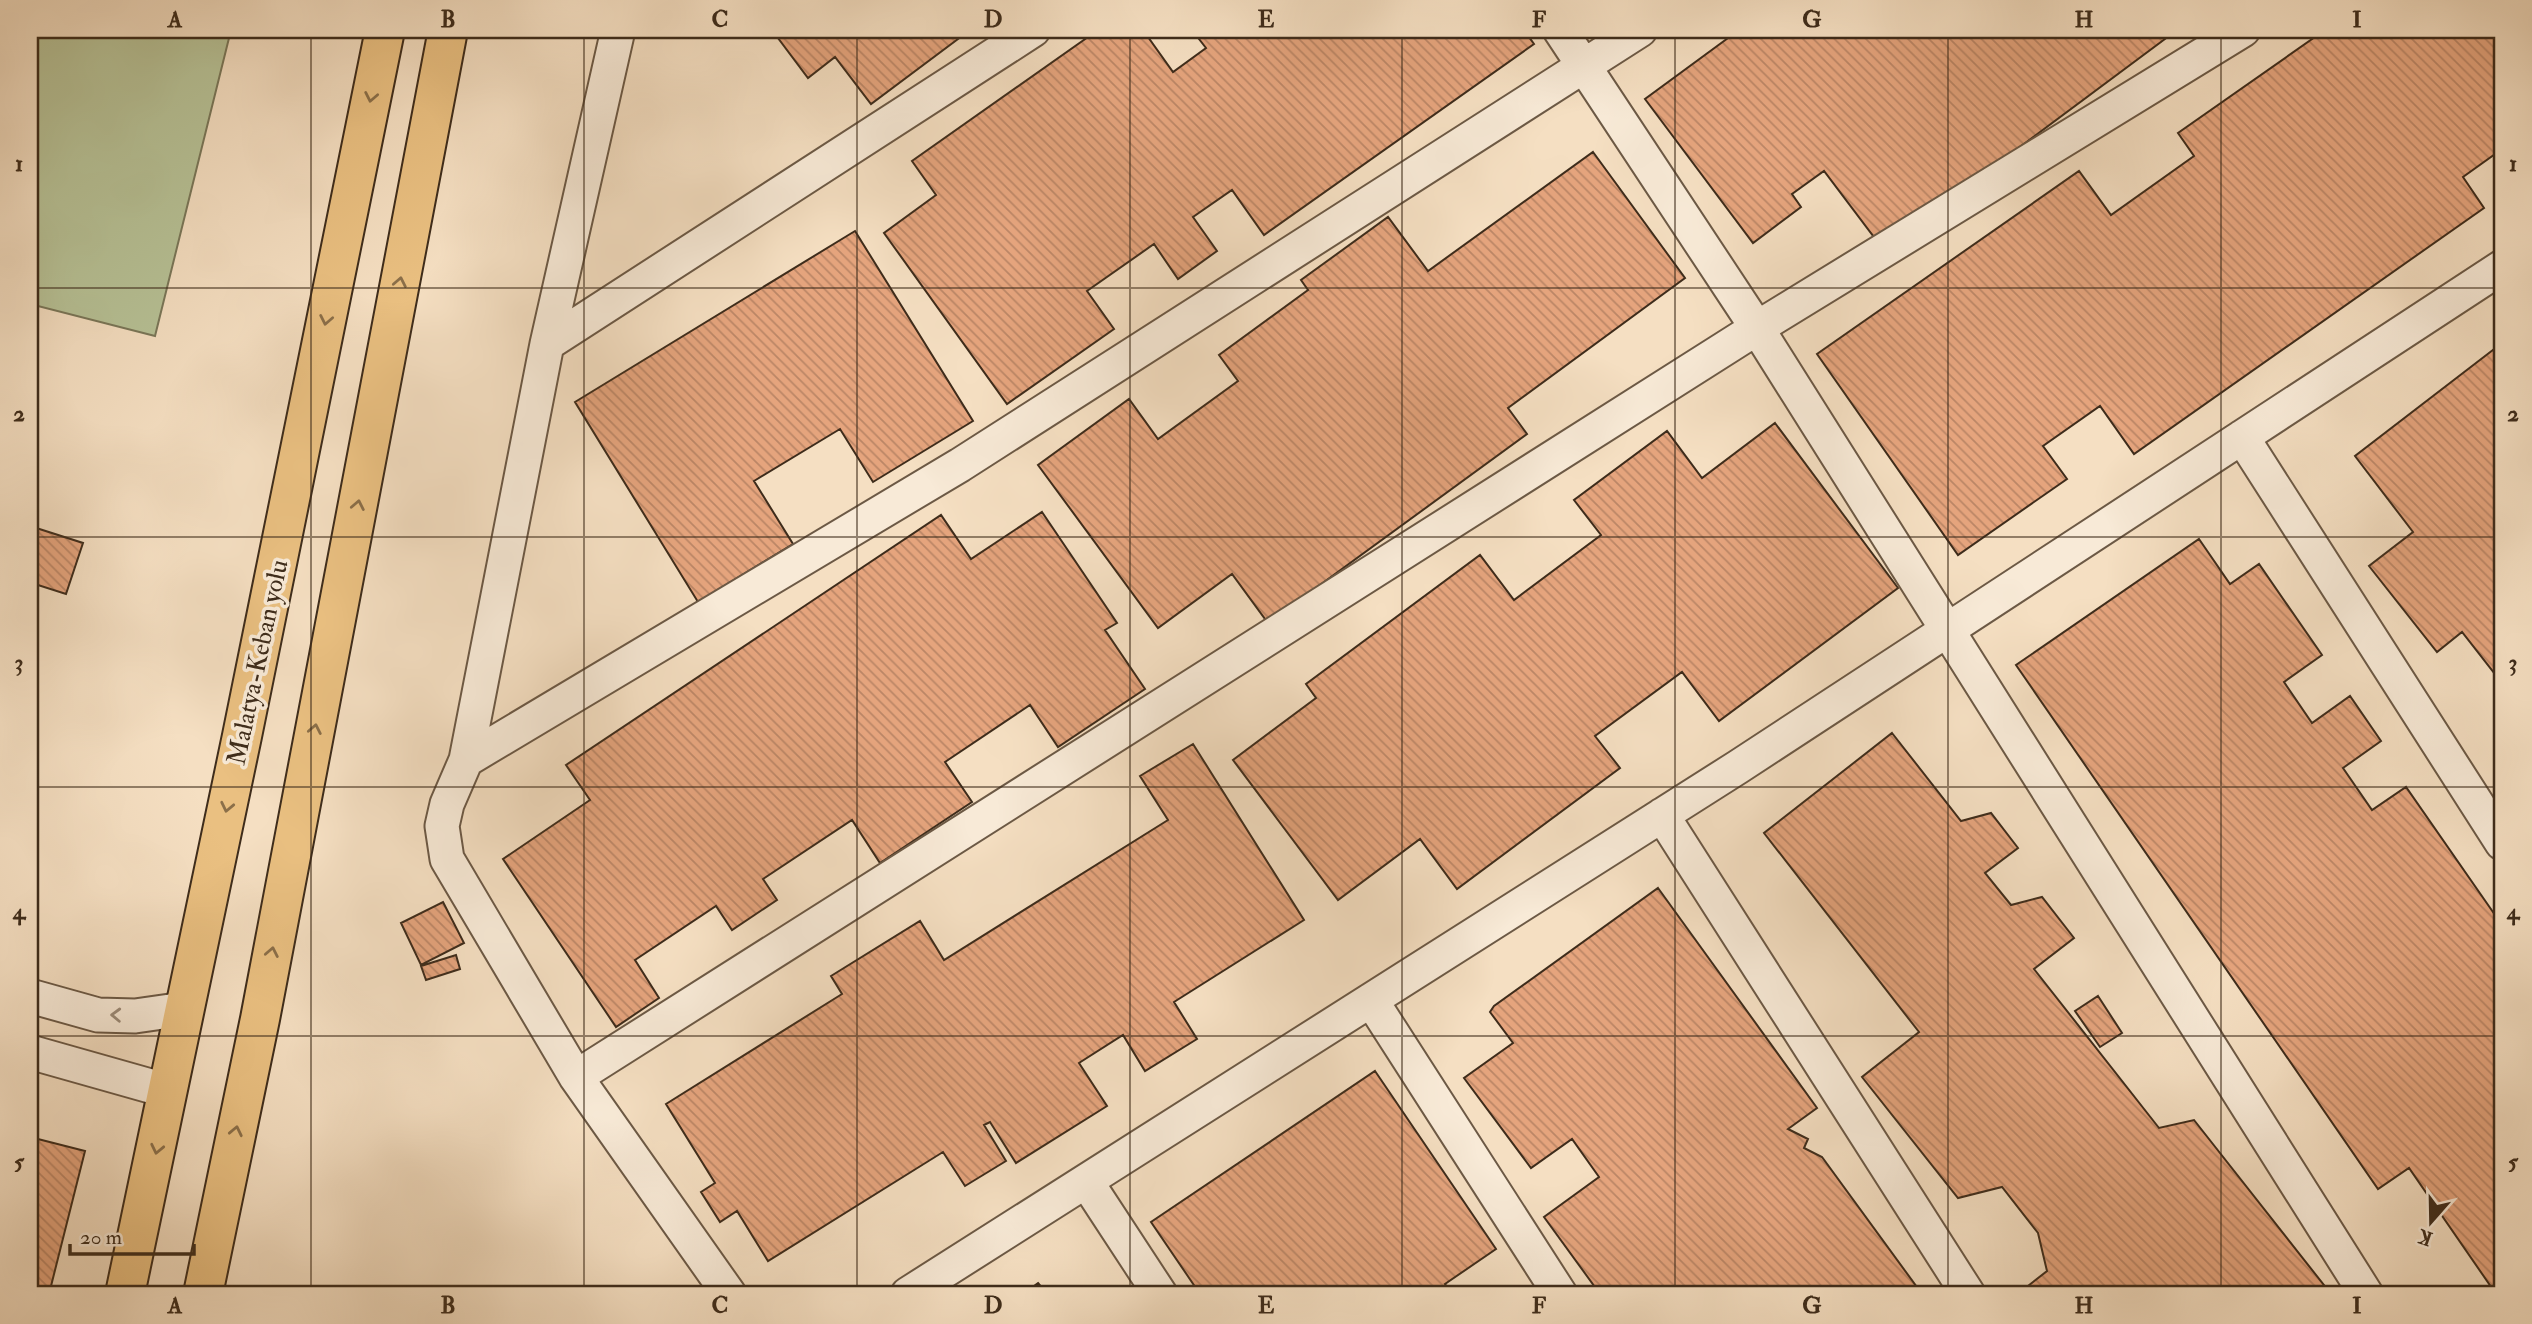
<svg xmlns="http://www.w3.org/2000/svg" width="2532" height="1324" font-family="'IM FELL Double Pica',serif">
	<defs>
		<pattern id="building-back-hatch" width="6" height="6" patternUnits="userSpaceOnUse" patternTransform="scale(1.75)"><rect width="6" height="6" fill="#e5a47d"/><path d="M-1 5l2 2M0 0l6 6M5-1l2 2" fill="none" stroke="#bb8666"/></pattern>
	</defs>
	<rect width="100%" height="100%" fill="#f5dfc2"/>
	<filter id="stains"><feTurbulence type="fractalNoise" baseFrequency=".00286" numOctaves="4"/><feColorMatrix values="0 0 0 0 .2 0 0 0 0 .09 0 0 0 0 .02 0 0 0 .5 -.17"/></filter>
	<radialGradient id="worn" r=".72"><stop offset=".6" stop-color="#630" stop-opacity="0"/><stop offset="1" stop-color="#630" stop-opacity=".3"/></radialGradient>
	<path fill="#b7c297" stroke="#7a7759" stroke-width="2" d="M 30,30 L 231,30 L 155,336 L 30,304 Z"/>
	<path fill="url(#building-back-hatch)" stroke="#3e2c1b" stroke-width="2" d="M 772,30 L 970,30 L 871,104 L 835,57 L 808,78 Z
		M 1098,30 L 1143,30 L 1173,72 L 1206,48 L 1192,30 L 1524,30 L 1534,44 L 1264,235 L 1232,190 L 1193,217 L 1217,251 L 1178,279 L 1154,244 L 1087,291 L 1114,329 L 1007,404 L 884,233 L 936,195 L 912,161 Z
		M 1739,30 L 2177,30 L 1883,249 L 1824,171 L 1792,194 L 1801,207 L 1753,243 L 1645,99 Z
		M 2325,30 L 2502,30 L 2502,159 L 2498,152 L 2463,177 L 2484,208 L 2134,454 L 2100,406 L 2043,446 L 2067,479 L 1958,555 L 1817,354 L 2079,171 L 2111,215 L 2194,156 L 2178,133 Z
		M 1593,152 L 1685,278 L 1508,408 L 1527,434 L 1268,623 L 1232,574 L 1158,628 L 1038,465 L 1129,399 L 1158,439 L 1238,381 L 1219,355 L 1308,290 L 1301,280 L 1388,217 L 1428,271 Z
		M 855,231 L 973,421 L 873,482 L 840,429 L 754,481 L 793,544 L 698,602 L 575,402 Z
		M 2502,343 L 2502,683 L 2462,632 L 2437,652 L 2369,566 L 2413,532 L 2355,456 Z
		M 1775,423 L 1898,588 L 1719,721 L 1682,672 L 1595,736 L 1620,768 L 1457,889 L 1420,839 L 1338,900 L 1233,760 L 1316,698 L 1306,684 L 1480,555 L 1514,600 L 1601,535 L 1574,500 L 1667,431 L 1702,478 Z
		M 1042,512 L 1117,623 L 1105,630 L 1145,689 L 1058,747 L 1030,705 L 945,762 L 972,802 L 880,863 L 852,820 L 763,879 L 777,900 L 732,930 L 716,906 L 635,960 L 659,998 L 616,1027 L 503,859 L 590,800 L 566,765 L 941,515 L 971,559 Z
		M 30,526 L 83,543 L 66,594 L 38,585 L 30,610 Z
		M 2199,539 L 2230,584 L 2259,564 L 2322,655 L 2284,682 L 2312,723 L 2350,696 L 2381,741 L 2343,768 L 2372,810 L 2406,787 L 2502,925 L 2502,1294 L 2496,1294 L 2409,1168 L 2378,1189 L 2016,665 Z
		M 1892,733 L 1961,821 L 1991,813 L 2018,848 L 1985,873 L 2011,905 L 2042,897 L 2074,938 L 2034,969 L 2159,1128 L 2194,1120 L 2331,1294 L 2019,1293 L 2047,1271 L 2038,1233 L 2002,1187 L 1958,1198 L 1862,1077 L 1919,1032 L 1764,833 Z
		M 1193,744 L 1304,920 L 1174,1002 L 1197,1039 L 1145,1071 L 1123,1035 L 1079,1063 L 1107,1106 L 1016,1163 L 990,1122 L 984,1125 L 1006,1161 L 965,1186 L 943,1152 L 768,1261 L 737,1211 L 720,1222 L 701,1192 L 715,1183 L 666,1104 L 842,994 L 831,976 L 920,921 L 944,960 L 1168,820 L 1140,776 Z
		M 1658,888 L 1817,1108 L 1788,1129 L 1808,1139 L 1804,1148 L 1822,1157 L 1922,1294 L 1600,1294 L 1544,1217 L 1599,1177 L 1572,1139 L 1531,1168 L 1464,1078 L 1513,1043 L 1490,1012 L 1494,1006 Z
		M 443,902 L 464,943 L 421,965 L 401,923 Z
		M 456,955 L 460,969 L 426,980 L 421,966 Z
		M 2098,996 L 2122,1033 L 2100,1047 L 2075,1011 Z
		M 1375,1071 L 1496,1249 L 1445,1284 L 1452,1294 L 1200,1294 L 1151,1222 Z
		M 30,1137 L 85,1151 L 49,1294 L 30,1294 Z
		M 1038,1283 L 1047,1294 L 1023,1294 Z"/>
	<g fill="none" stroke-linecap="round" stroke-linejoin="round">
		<defs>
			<path id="street" d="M 618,30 L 547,344 L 466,760 L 447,804 L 442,826 L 447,859 L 576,1077 L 729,1294
				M 1560,30 L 1757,328 L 2366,1294
				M 547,344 L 1033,30
				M 2242,437 L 2502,843
				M 466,760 L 960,465 L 1640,30
				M 1662,815 L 1968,1294
				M 30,996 L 98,1015 L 135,1016 L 184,1009
				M 1371,1000 L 1560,1294
				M 30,1052 L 168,1091
				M 576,1077 L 1757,328 L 2243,30
				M 1086,1181 L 1160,1294
				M 908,1294 L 1738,767 L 2502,267"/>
			<path id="highway" d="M 125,1294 L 242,736 L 385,30
				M 203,1294 L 260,1019 L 448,30"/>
		</defs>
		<use href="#street" stroke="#6c5945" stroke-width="37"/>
		<use href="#highway" stroke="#3e2c1b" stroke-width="42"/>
		<use href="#street" stroke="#f8ead7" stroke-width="33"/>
		<use href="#highway" stroke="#eac081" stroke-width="38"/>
	</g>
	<defs><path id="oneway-chevron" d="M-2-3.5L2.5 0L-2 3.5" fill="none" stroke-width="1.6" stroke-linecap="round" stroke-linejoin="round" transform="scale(1.75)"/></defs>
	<g stroke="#8b6f49">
		<use href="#oneway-chevron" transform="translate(371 97) rotate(101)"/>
		<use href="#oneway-chevron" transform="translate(400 282) rotate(-79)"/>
		<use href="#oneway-chevron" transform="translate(326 320) rotate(101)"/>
		<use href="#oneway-chevron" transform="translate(358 505) rotate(-79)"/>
		<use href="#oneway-chevron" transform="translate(315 729) rotate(-79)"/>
		<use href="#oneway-chevron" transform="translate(227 807) rotate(102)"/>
		<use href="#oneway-chevron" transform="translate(272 952) rotate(-79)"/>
		<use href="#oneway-chevron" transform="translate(236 1131) rotate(-78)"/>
		<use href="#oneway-chevron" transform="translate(157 1149) rotate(102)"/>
	</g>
	<use stroke="#9b8b79" href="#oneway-chevron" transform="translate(116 1015) rotate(-178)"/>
	<path fill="none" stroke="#3e2c1b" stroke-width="2" stroke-opacity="0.55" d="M 311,30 L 311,1294M 584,30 L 584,1294M 857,30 L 857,1294M 1130,30 L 1130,1294M 1402,30 L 1402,1294M 1675,30 L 1675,1294M 1948,30 L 1948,1294M 2221,30 L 2221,1294M 30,288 L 2502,288M 30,537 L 2502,537M 30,787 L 2502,787M 30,1036 L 2502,1036"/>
	<g text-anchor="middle" stroke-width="7" stroke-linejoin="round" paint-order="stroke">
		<g font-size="26" fill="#3e2c1b" stroke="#f8ead7">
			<text transform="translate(257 662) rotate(-78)" y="9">Malatya-Keban yolu</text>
		</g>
	</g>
	<rect width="2532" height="1324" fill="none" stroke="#f5dfc2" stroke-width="77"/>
	<g transform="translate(2431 1222) rotate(200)" stroke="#f8ead7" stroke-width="5" paint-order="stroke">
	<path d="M0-5L12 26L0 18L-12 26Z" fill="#3e2c1b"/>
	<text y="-10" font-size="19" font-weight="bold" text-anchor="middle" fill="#3e2c1b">K</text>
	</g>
	<path d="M70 1244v10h124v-10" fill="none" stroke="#3e2c1b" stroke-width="3.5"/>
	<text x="80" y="1244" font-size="21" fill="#3e2c1b" stroke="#f8ead7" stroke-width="5" paint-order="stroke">20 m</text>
	<rect x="38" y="38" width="2456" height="1248" fill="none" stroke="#3e2c1b" stroke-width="2.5"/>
	<g font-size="23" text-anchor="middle" font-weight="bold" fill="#3e2c1b">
		<text x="175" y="27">A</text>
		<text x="448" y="27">B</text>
		<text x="720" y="27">C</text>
		<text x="993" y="27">D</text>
		<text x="1266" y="27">E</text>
		<text x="1539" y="27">F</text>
		<text x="1812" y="27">G</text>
		<text x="2084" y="27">H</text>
		<text x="2357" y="27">I</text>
		<text x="19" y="171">1</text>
		<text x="2513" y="171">1</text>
		<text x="19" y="421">2</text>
		<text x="2513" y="421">2</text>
		<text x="19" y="670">3</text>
		<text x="2513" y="670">3</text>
		<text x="19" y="919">4</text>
		<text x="2513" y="919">4</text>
		<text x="19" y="1169">5</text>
		<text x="2513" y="1169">5</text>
		<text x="175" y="1313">A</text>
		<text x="448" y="1313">B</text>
		<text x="720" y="1313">C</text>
		<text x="993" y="1313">D</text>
		<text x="1266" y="1313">E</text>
		<text x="1539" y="1313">F</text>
		<text x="1812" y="1313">G</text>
		<text x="2084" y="1313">H</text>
		<text x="2357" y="1313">I</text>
	</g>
	<rect width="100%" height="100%" filter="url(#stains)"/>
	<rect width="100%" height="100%" fill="url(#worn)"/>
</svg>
